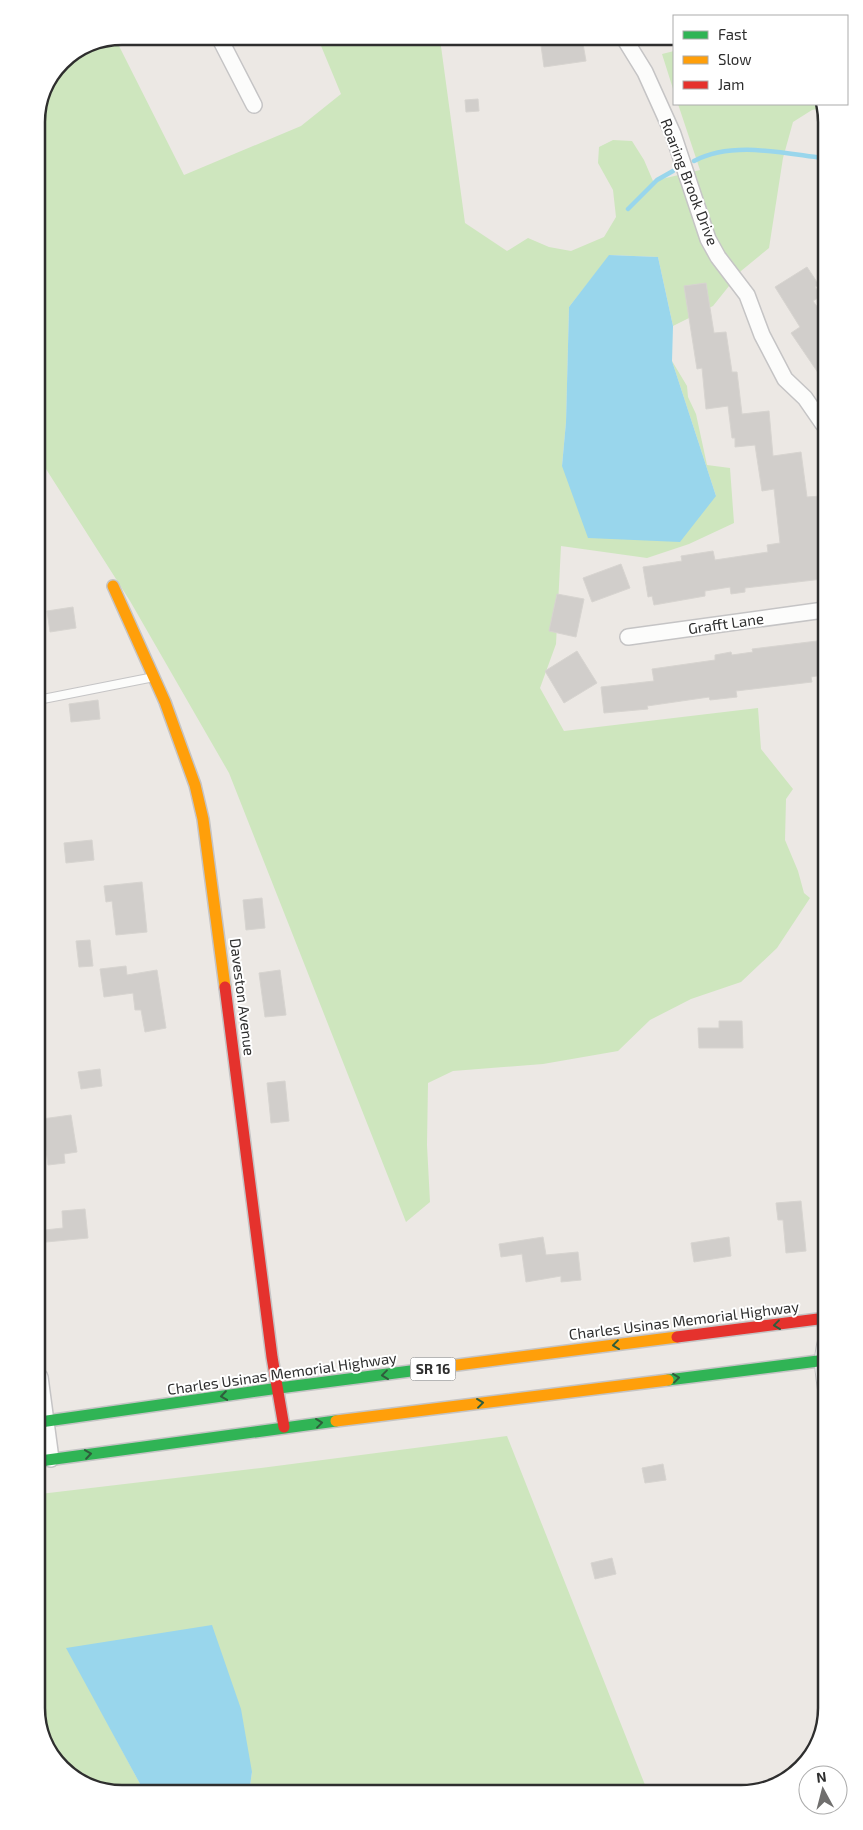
<svg xmlns="http://www.w3.org/2000/svg" width="863" height="1830" font-family="'Exo 2',sans-serif">
	<rect width="100%" height="100%" fill="#ece8e4"/>
	<path fill="#cee6be" d="M 440,39 L 465,223 L 507,251 L 528,238 L 549,247 L 571,251 L 604,237 L 616,217 L 613,190 L 598,163 L 599,147 L 613,140 L 632,141 L 644,160 L 653,181 L 700,170 L 678,104 L 822,104 L 822,108 L 812,110 L 793,122 L 783,158 L 769,248 L 741,271 L 713,306 L 673,326 L 658,257 L 610,255 L 569,307 L 566,422 L 562,466 L 716,496 L 672,361 L 687,386 L 688,397 L 696,414 L 707,465 L 730,468 L 734,523 L 689,544 L 647,558 L 561,546 L 556,644 L 540,688 L 564,731 L 758,708 L 761,749 L 793,789 L 786,799 L 785,840 L 798,871 L 804,893 L 810,898 L 777,948 L 741,982 L 691,999 L 650,1020 L 618,1051 L 543,1064 L 453,1071 L 428,1083 L 427,1145 L 430,1202 L 406,1222 L 229,773 L 130,601 L 46,469 L 37,467 L 36,117 L 62,61 L 90,43 L 117,42 L 184,175 L 301,126 L 341,94 L 319,41 Z
		M 674,51 L 674,92 L 662,54 Z
		M 507,1436 L 647,1790 L 249,1793 L 252,1772 L 67,1648 L 145,1793 L 116,1794 L 70,1776 L 41,1736 L 40,1494 L 261,1468 Z"/>
	<path fill="#99d6ec" d="M 609,255 L 658,257 L 673,326 L 672,361 L 716,496 L 680,542 L 588,538 L 562,466 L 566,422 L 569,307 Z
		M 212,1625 L 241,1709 L 252,1772 L 249,1793 L 145,1793 L 66,1648 Z"/>
	<g fill="none" stroke-linecap="round" stroke-linejoin="round">
		<path stroke="#99d6ec" stroke-width="4.5" d="M 694,161 C 732,141 782,153 822,158
			M 628,209 L 657,180 L 673,171"/>
	</g>
	<path fill="#d1cecb" stroke="#d7d4d0" d="M 540,38 L 582,38 L 586,61 L 544,67 Z
		M 478,99 L 479,111 L 466,112 L 465,100 Z
		M 807,267 L 819,285 L 815,287 L 821,296 L 813,301 L 823,315 L 823,380 L 791,333 L 800,327 L 775,287 Z
		M 706,283 L 714,333 L 726,332 L 732,372 L 737,372 L 742,414 L 769,411 L 773,456 L 801,452 L 807,497 L 822,496 L 823,508 L 823,579 L 745,588 L 745,592 L 731,594 L 730,587 L 705,591 L 705,596 L 654,605 L 652,596 L 648,597 L 643,567 L 682,561 L 681,556 L 713,551 L 715,560 L 768,552 L 767,545 L 780,543 L 774,489 L 762,491 L 755,445 L 735,447 L 735,438 L 732,438 L 728,406 L 706,409 L 702,368 L 697,369 L 684,286 Z
		M 621,564 L 630,588 L 592,602 L 583,578 Z
		M 557,594 L 584,599 L 576,637 L 549,631 Z
		M 73,607 L 76,628 L 50,632 L 47,611 Z
		M 817,641 L 822,675 L 811,677 L 812,682 L 736,691 L 737,697 L 710,700 L 709,697 L 647,706 L 648,709 L 604,713 L 601,687 L 654,681 L 652,669 L 715,660 L 715,655 L 731,652 L 732,655 L 753,652 L 752,649 Z
		M 577,651 L 597,683 L 564,703 L 545,671 Z
		M 98,700 L 100,719 L 71,722 L 69,704 Z
		M 92,840 L 94,860 L 66,863 L 64,843 Z
		M 142,882 L 147,932 L 116,935 L 112,901 L 106,902 L 104,886 Z
		M 262,898 L 265,928 L 246,930 L 243,900 Z
		M 90,940 L 93,966 L 79,967 L 76,941 Z
		M 126,966 L 127,975 L 157,970 L 166,1028 L 145,1032 L 141,1010 L 135,1010 L 133,993 L 104,997 L 100,969 Z
		M 280,970 L 286,1015 L 265,1017 L 259,973 Z
		M 719,1021 L 742,1021 L 743,1048 L 699,1048 L 698,1028 L 719,1028 Z
		M 100,1069 L 102,1086 L 81,1089 L 78,1072 Z
		M 285,1081 L 289,1121 L 271,1123 L 267,1083 Z
		M 71,1115 L 77,1152 L 64,1154 L 65,1163 L 48,1165 L 42,1119 Z
		M 801,1201 L 806,1251 L 786,1253 L 783,1220 L 778,1220 L 776,1203 Z
		M 85,1209 L 88,1238 L 46,1242 L 45,1230 L 63,1228 L 62,1211 Z
		M 543,1237 L 546,1255 L 578,1252 L 581,1280 L 561,1282 L 561,1276 L 526,1282 L 522,1254 L 501,1257 L 499,1244 Z
		M 729,1237 L 731,1256 L 694,1262 L 691,1243 Z
		M 663,1464 L 666,1480 L 645,1483 L 642,1468 Z
		M 612,1558 L 616,1574 L 595,1579 L 591,1563 Z"/>
	<g fill="none" stroke-linecap="round" stroke-linejoin="round">
		<defs>
			<path id="lane" d="M 38,700 L 154,677
				M 826,1331 C 813,1356 822,1386 826,1413"/>
			<path id="street" d="M 624,38 L 645,72 L 673,134 L 708,239 L 718,257 L 747,295 L 762,335 L 785,379 L 805,398 L 823,424
				M 221,41 L 254,105
				M 628,637 L 824,610
				M 40,1377 L 51,1459"/>
			<path id="fast" d="M 668,1380 L 826,1360
				M 40,1422 L 279,1388 L 434,1368
				M 40,1461 L 336,1421"/>
			<path id="slow" d="M 113,586 L 165,702 L 195,785 L 203,819 L 225,987
				M 434,1368 L 677,1337
				M 336,1421 L 668,1380"/>
			<path id="jam" d="M 225,987 L 272,1357 L 284,1427
				M 677,1337 L 826,1318"/>
		</defs>
		<use href="#lane" stroke="#c5c4c5" stroke-width="10"/>
		<use href="#street" stroke="#c5c4c5" stroke-width="18"/>
		<use href="#fast" stroke="#c5c4c5" stroke-width="14"/>
		<use href="#slow" stroke="#c5c4c5" stroke-width="14"/>
		<use href="#jam" stroke="#c5c4c5" stroke-width="14"/>
		<use href="#lane" stroke="#fcfcfb" stroke-width="8"/>
		<use href="#street" stroke="#fcfcfb" stroke-width="15"/>
		<use href="#fast" stroke="#30b455" stroke-width="11"/>
		<use href="#slow" stroke="#ff9f0a" stroke-width="11"/>
		<use href="#jam" stroke="#e5322d" stroke-width="11"/>
	</g>
	<defs><path id="oneway-chevron" d="M-2-3.5L2.5 0L-2 3.5" fill="none" stroke-width="1.6" stroke-linecap="round" stroke-linejoin="round" transform="scale(1.25)"/></defs>
	<g stroke="#2f5d3c">
		<use href="#oneway-chevron" transform="translate(777 1325) rotate(173)"/>
		<use href="#oneway-chevron" transform="translate(616 1345) rotate(173)"/>
		<use href="#oneway-chevron" transform="translate(385 1375) rotate(173)"/>
		<use href="#oneway-chevron" transform="translate(676 1378) rotate(-7)"/>
		<use href="#oneway-chevron" transform="translate(224 1396) rotate(172)"/>
		<use href="#oneway-chevron" transform="translate(480 1403) rotate(-7)"/>
		<use href="#oneway-chevron" transform="translate(319 1423) rotate(-7)"/>
		<use href="#oneway-chevron" transform="translate(88 1454) rotate(-8)"/>
	</g>
	<g text-anchor="middle" stroke-width="4" stroke-linejoin="round" paint-order="stroke">
		<rect fill="#fff" stroke="#6d6d6d" stroke-width="1" x="410.5" y="1357.5" width="45" height="23" rx="4"/>
		<g font-size="14" font-weight="bold" fill="#2e2e2e">
			<text x="433" y="1374">SR 16</text>
		</g>
		<g font-size="15" fill="#2e2e2e" stroke="#fff">
			<text transform="translate(689 182) rotate(69)" y="5">Roaring Brook Drive</text>
			<text transform="translate(726 624) rotate(-8)" y="5">Grafft Lane</text>
			<text transform="translate(242 997) rotate(83)" y="5">Daveston Avenue</text>
			<text transform="translate(684 1321) rotate(-7)" y="5">Charles Usinas Memorial Highway</text>
			<text transform="translate(282 1374) rotate(-8)" y="5">Charles Usinas Memorial Highway</text>
		</g>
	</g>
	<path d="M0 0H863V1830H0ZM122 45H741A77 77 0 0 1 818 122V1708A77 77 0 0 1 741 1785H122A77 77 0 0 1 45 1708V122A77 77 0 0 1 122 45Z" fill="#fff" fill-rule="evenodd"/>
	<path fill="none" stroke="#2e2e2e" stroke-width="2.5" d="M122 45H741A77 77 0 0 1 818 122V1708A77 77 0 0 1 741 1785H122A77 77 0 0 1 45 1708V122A77 77 0 0 1 122 45Z"/>
	<rect x="673" y="15" width="175" height="90" fill="#ffffff" stroke="#ababab"/>
	<rect x="683" y="31" width="25" height="8" fill="#30b455" stroke="#ababab"/>
	<text x="718" y="40" font-size="15" fill="#2e2e2e">Fast</text>
	<rect x="683" y="56" width="25" height="8" fill="#ff9f0a" stroke="#ababab"/>
	<text x="718" y="65" font-size="15" fill="#2e2e2e">Slow</text>
	<rect x="683" y="81" width="25" height="8" fill="#e5322d" stroke="#ababab"/>
	<text x="718" y="90" font-size="15" fill="#2e2e2e">Jam</text>
	<g transform="translate(823 1790) rotate(353)"><circle r="24" fill="#ffffff" stroke="#ababab"/>
	<path d="M0-4L9 19L0 12L-9 19Z" fill="#706f6e"/>
	<text y="-8" font-size="14" font-weight="bold" text-anchor="middle" fill="#2e2e2e">N</text>
	</g>
</svg>
